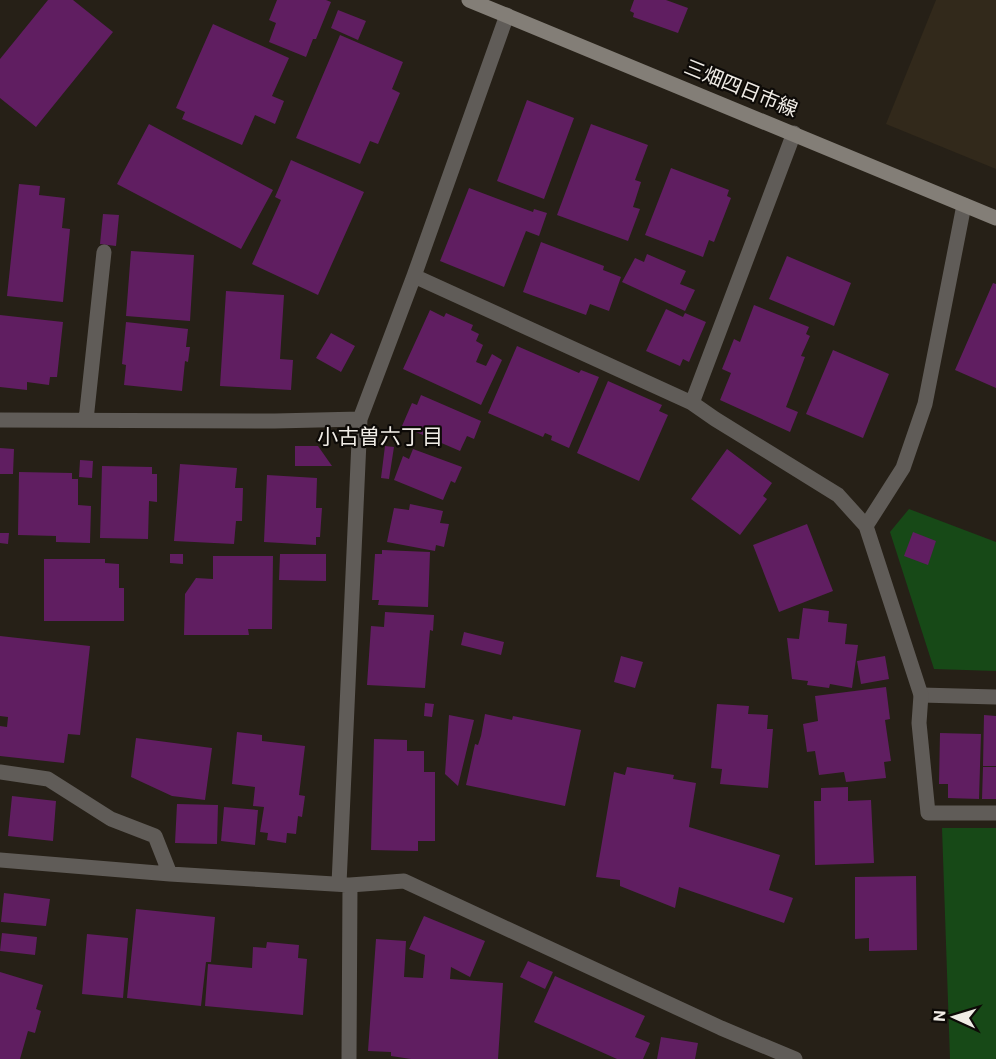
<svg xmlns="http://www.w3.org/2000/svg" width="996" height="1059" font-family="Roboto,'Noto Sans JP',sans-serif">
	<rect width="100%" height="100%" fill="#262017"/>
	<path fill="#32291b" d="M 936,0 L 996,0 L 996,169 L 886,124 Z"/>
	<path fill="#174917" d="M 909,509 L 996,542 L 996,671 L 934,669 L 890,532 Z
		M 942,828 L 996,828 L 996,1059 L 950,1059 Z"/>
	<path fill="#601e61" d="M 48,0 L 73,0 L 113,32 L 36,127 L 0,98 L 0,59 Z
		M 277,0 L 326,0 L 331,2 L 316,39 L 313,39 L 306,57 L 269,42 L 276,23 L 269,20 Z
		M 634,0 L 666,0 L 688,8 L 678,33 L 633,17 L 634,13 L 630,11 Z
		M 338,10 L 366,21 L 358,40 L 331,28 Z
		M 213,24 L 289,58 L 272,96 L 284,101 L 275,124 L 255,115 L 242,145 L 182,119 L 185,112 L 176,108 Z
		M 340,35 L 403,62 L 392,89 L 400,93 L 378,144 L 370,141 L 360,164 L 296,138 Z
		M 527,100 L 574,118 L 544,199 L 497,181 Z
		M 149,124 L 273,190 L 241,249 L 117,184 Z
		M 591,124 L 648,145 L 635,180 L 641,182 L 633,207 L 640,209 L 628,241 L 557,215 Z
		M 291,160 L 364,192 L 318,295 L 252,264 L 281,200 L 275,197 Z
		M 671,168 L 729,190 L 727,196 L 731,198 L 714,242 L 709,240 L 703,257 L 645,235 Z
		M 19,184 L 40,186 L 39,195 L 65,198 L 62,228 L 70,229 L 63,302 L 7,296 Z
		M 469,188 L 533,212 L 534,209 L 547,213 L 539,236 L 526,231 L 504,287 L 440,261 Z
		M 103,214 L 119,215 L 116,246 L 100,244 Z
		M 541,242 L 604,266 L 603,270 L 621,277 L 609,311 L 590,304 L 586,315 L 523,292 Z
		M 131,251 L 194,255 L 190,321 L 126,316 Z
		M 647,254 L 686,271 L 680,284 L 695,290 L 685,311 L 622,282 L 635,258 L 644,262 Z
		M 787,256 L 851,283 L 834,326 L 769,299 Z
		M 993,283 L 996,284 L 996,388 L 955,370 Z
		M 226,291 L 284,295 L 280,359 L 293,360 L 291,390 L 220,386 Z
		M 754,305 L 809,327 L 806,334 L 810,336 L 801,356 L 805,357 L 786,407 L 798,412 L 790,432 L 720,400 L 731,373 L 722,369 L 734,339 L 740,342 Z
		M 666,309 L 683,317 L 685,313 L 706,322 L 689,362 L 683,359 L 680,366 L 646,351 Z
		M 430,310 L 444,317 L 446,313 L 473,325 L 471,330 L 479,334 L 476,341 L 483,345 L 476,362 L 486,366 L 492,354 L 502,360 L 481,405 L 403,369 Z
		M 0,315 L 63,322 L 57,377 L 50,377 L 49,385 L 27,382 L 27,390 L 0,387 Z
		M 126,322 L 188,329 L 186,347 L 190,347 L 188,362 L 185,361 L 182,391 L 124,385 L 126,365 L 122,364 Z
		M 331,333 L 355,346 L 341,372 L 316,358 Z
		M 517,346 L 579,373 L 581,370 L 599,377 L 569,448 L 551,440 L 552,436 L 545,433 L 543,437 L 488,413 Z
		M 833,350 L 889,374 L 863,438 L 806,414 Z
		M 608,381 L 662,405 L 659,411 L 668,415 L 639,481 L 577,453 Z
		M 421,395 L 481,421 L 474,439 L 467,436 L 460,451 L 402,426 L 412,403 L 417,405 Z
		M 295,446 L 318,446 L 332,466 L 295,466 Z
		M 385,446 L 394,447 L 389,479 L 381,478 Z
		M 0,448 L 14,449 L 13,474 L 0,474 Z
		M 413,449 L 462,467 L 455,483 L 451,481 L 443,500 L 394,480 L 403,456 L 409,459 Z
		M 727,449 L 772,483 L 763,496 L 767,499 L 740,535 L 691,499 Z
		M 80,460 L 93,461 L 92,478 L 79,477 Z
		M 180,464 L 237,468 L 235,488 L 243,488 L 242,521 L 236,521 L 234,544 L 174,541 Z
		M 102,466 L 152,467 L 152,474 L 157,474 L 157,502 L 149,501 L 148,539 L 100,538 Z
		M 19,472 L 72,473 L 72,479 L 78,479 L 78,505 L 91,506 L 90,543 L 56,542 L 56,536 L 18,535 Z
		M 267,475 L 317,478 L 316,508 L 322,508 L 320,537 L 316,537 L 316,545 L 264,542 Z
		M 410,504 L 443,511 L 440,523 L 449,524 L 444,547 L 436,545 L 435,551 L 387,542 L 394,508 L 409,510 Z
		M 807,524 L 833,591 L 779,612 L 753,545 Z
		M 913,532 L 936,541 L 928,565 L 904,556 Z
		M 0,533 L 9,533 L 8,544 L 0,543 Z
		M 382,550 L 430,552 L 428,607 L 378,605 L 379,600 L 372,600 L 375,554 L 382,554 Z
		M 170,554 L 183,554 L 183,564 L 170,563 Z
		M 280,554 L 326,554 L 326,581 L 279,580 Z
		M 213,556 L 273,556 L 272,629 L 248,629 L 249,635 L 184,635 L 185,594 L 196,578 L 213,579 Z
		M 44,559 L 105,559 L 105,563 L 119,564 L 119,588 L 124,588 L 124,621 L 44,621 Z
		M 803,608 L 829,611 L 828,622 L 847,624 L 845,644 L 858,645 L 852,688 L 830,684 L 829,688 L 807,685 L 808,681 L 792,679 L 787,638 L 799,639 Z
		M 385,612 L 434,615 L 433,631 L 430,630 L 425,688 L 367,685 L 371,626 L 384,627 Z
		M 464,632 L 504,642 L 501,655 L 461,645 Z
		M 0,636 L 90,646 L 80,735 L 68,734 L 64,763 L 0,756 L 0,726 L 7,727 L 8,717 L 0,716 Z
		M 621,656 L 643,662 L 635,688 L 614,682 Z
		M 885,656 L 889,679 L 861,684 L 857,661 Z
		M 886,687 L 890,719 L 885,720 L 891,761 L 884,762 L 886,778 L 846,782 L 844,772 L 819,775 L 815,751 L 807,752 L 803,724 L 818,721 L 815,696 Z
		M 425,703 L 434,704 L 432,717 L 424,716 Z
		M 717,704 L 749,706 L 748,714 L 768,715 L 767,729 L 773,729 L 768,788 L 720,784 L 722,769 L 711,768 Z
		M 485,714 L 512,720 L 513,716 L 581,730 L 565,806 L 466,785 L 475,744 L 478,745 L 481,736 Z
		M 449,715 L 474,720 L 458,786 L 445,774 Z
		M 984,715 L 996,716 L 996,766 L 983,766 Z
		M 237,732 L 262,735 L 262,741 L 305,746 L 299,795 L 305,796 L 302,817 L 298,816 L 296,834 L 287,833 L 286,843 L 267,840 L 268,833 L 260,832 L 264,807 L 253,806 L 255,787 L 232,784 Z
		M 940,733 L 981,734 L 979,799 L 948,798 L 948,784 L 939,784 Z
		M 136,738 L 212,748 L 205,800 L 172,796 L 131,777 Z
		M 374,739 L 407,740 L 407,751 L 424,751 L 424,772 L 435,772 L 435,841 L 418,841 L 418,851 L 371,850 Z
		M 627,767 L 674,775 L 673,779 L 696,783 L 689,827 L 780,855 L 769,890 L 793,898 L 784,923 L 679,887 L 675,908 L 620,886 L 620,880 L 596,877 L 614,772 L 625,775 Z
		M 983,767 L 996,767 L 996,799 L 982,799 Z
		M 848,787 L 848,801 L 871,800 L 874,863 L 815,865 L 814,801 L 821,801 L 821,788 Z
		M 12,796 L 56,801 L 53,841 L 8,836 Z
		M 177,804 L 218,805 L 217,844 L 175,843 Z
		M 224,807 L 258,810 L 255,845 L 221,841 Z
		M 916,876 L 917,950 L 869,951 L 869,938 L 855,939 L 855,877 Z
		M 4,893 L 50,899 L 46,926 L 1,922 Z
		M 136,909 L 215,917 L 211,962 L 206,962 L 201,1006 L 127,998 Z
		M 424,916 L 485,941 L 470,977 L 451,967 L 450,979 L 503,983 L 498,1059 L 411,1059 L 391,1056 L 391,1052 L 368,1051 L 376,939 L 406,941 L 404,977 L 423,978 L 425,955 L 409,949 Z
		M 2,933 L 37,937 L 35,955 L 0,951 Z
		M 87,934 L 128,938 L 123,998 L 82,994 Z
		M 267,942 L 299,945 L 298,958 L 307,959 L 303,1015 L 205,1006 L 208,964 L 252,968 L 253,947 L 266,948 Z
		M 528,961 L 553,972 L 545,989 L 520,977 Z
		M 0,972 L 43,985 L 36,1009 L 41,1011 L 35,1033 L 28,1031 L 20,1059 L 0,1059 Z
		M 555,976 L 645,1016 L 635,1037 L 650,1043 L 643,1059 L 617,1059 L 534,1022 Z
		M 661,1037 L 698,1043 L 695,1059 L 657,1059 Z"/>
	<g fill="none" stroke-linecap="round" stroke-linejoin="round">
		<path stroke="#605c58" stroke-width="15" d="M 921,695 L 996,697"/>
		<path stroke="#605c58" stroke-width="15" d="M 414,276 L 692,403 L 715,419 L 838,495 L 866,526 L 921,695 L 919,723 L 928,813 L 996,813
			M 692,403 L 794,133
			M 0,420 L 275,421 L 360,419
			M 86,420 L 104,252
			M 866,526 L 903,468 L 925,404 L 964,205
			M 0,772 L 48,779 L 111,819 L 155,836 L 170,874
			M 0,860 L 170,874 L 350,885 L 404,881 L 721,1028 L 795,1059
			M 339,884 L 360,419 L 414,276 L 507,15
			M 349,1059 L 350,885"/>
		<path stroke="#837e77" stroke-width="15" d="M 469,0 L 996,218"/>
	</g>
	<g text-anchor="middle" stroke-width="4.5" stroke-linejoin="round" paint-order="stroke">
		<g font-size="20" fill="#f0ece6" stroke="#0d0a07">
			<text transform="translate(741 88) rotate(22)" y="7">三畑四日市線</text>
		</g>
		<g font-size="21" fill="#f0ece6" stroke="#0d0a07">
			<text x="380" y="444">小古曽六丁目</text>
		</g>
	</g>
	<g transform="translate(954 1017) rotate(274)" stroke="#0d0a07" stroke-width="4.5" paint-order="stroke">
	<path d="M0-4.5L10 22L0 15L-10 22Z" fill="#f0ece6"/>
	<text y="-9" font-size="16" font-weight="bold" text-anchor="middle" fill="#f0ece6">N</text>
	</g>
</svg>
